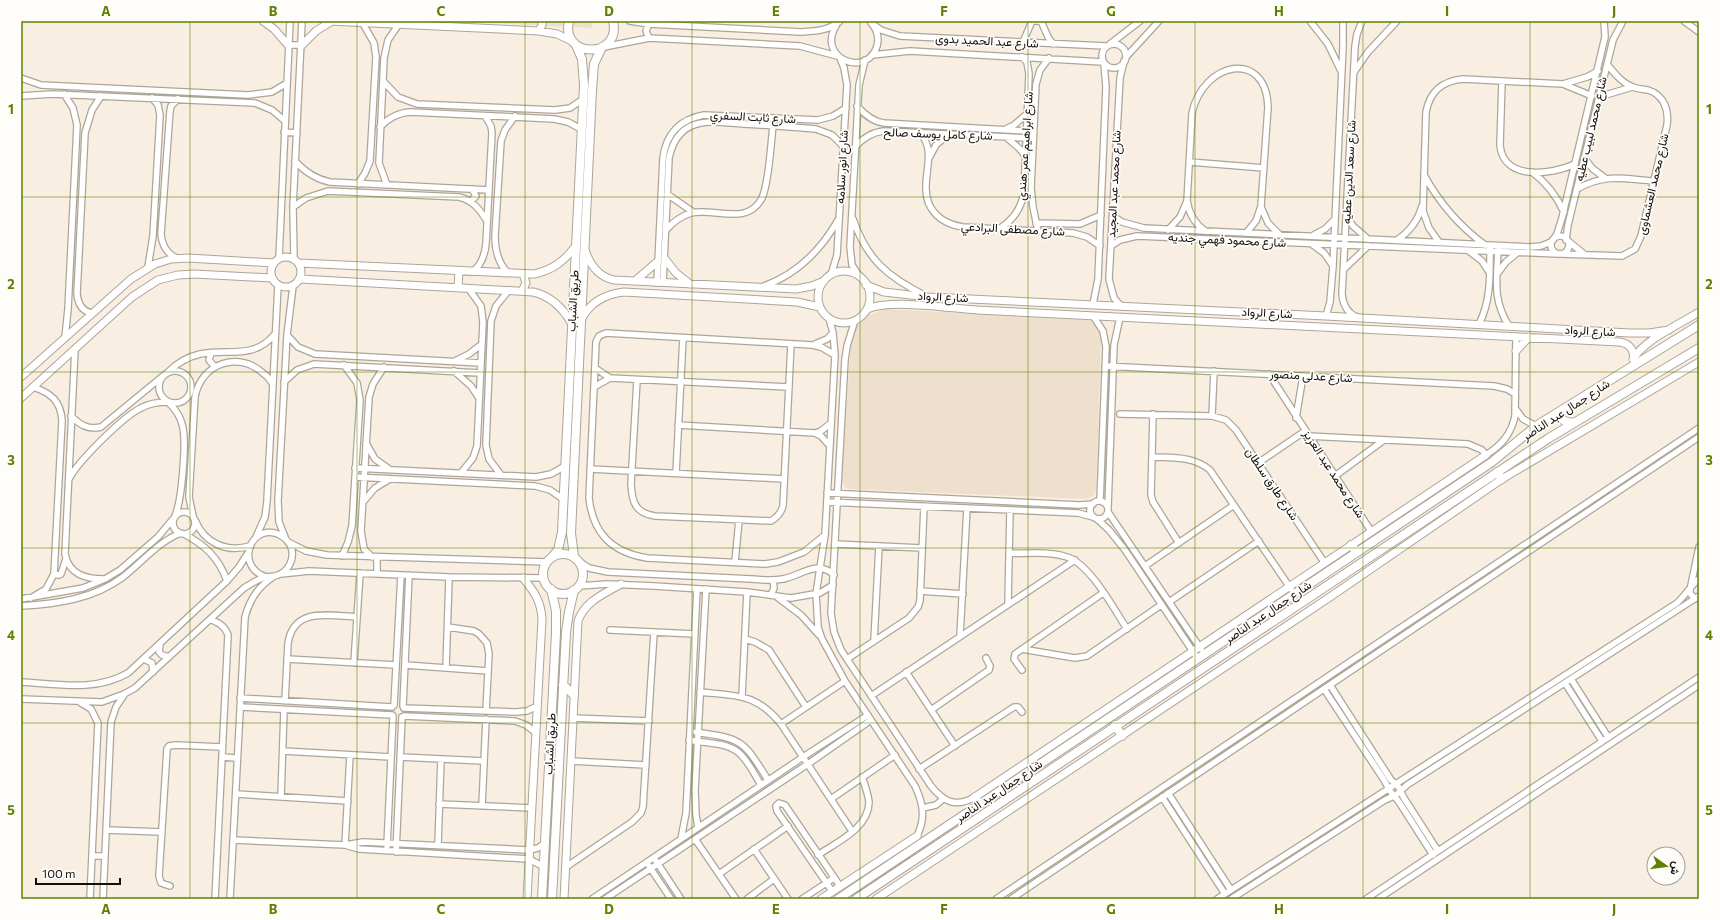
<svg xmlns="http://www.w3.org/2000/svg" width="1720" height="920" font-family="Commissioner,Vazirmatn,sans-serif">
	<rect width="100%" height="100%" fill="#f8eee1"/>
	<path fill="#efe0cd" d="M 447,21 L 592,21 L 592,28 Z
		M 885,309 L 1089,320 L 1095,324 L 1101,336 L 1101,343 L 1096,491 L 1093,496 L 1085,499 L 850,489 L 845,487 L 842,482 L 842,477 L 851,339 L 854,330 L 867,316 Z"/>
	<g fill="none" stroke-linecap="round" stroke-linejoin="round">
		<defs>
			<path id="minor" d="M 630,21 L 649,24 L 801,32 C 816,31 827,31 839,22
				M 1032,21 L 1041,21 L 1048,37 L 1053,44
				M 1310,21 L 1328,44 L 1341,71
				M 1684,21 L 1699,32
				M 871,23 L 881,30 L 900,36 L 1106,46
				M 836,26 C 816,58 867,79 877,46 C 879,39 877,31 873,25
				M 649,38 L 646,31 L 649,24
				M 1023,42 L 1032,21
				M 1110,44 L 1140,21
				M1102 56a12 12 0 1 1 24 0a12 12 0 1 1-24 0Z
				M 288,45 L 302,45
				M 604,47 L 649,38 L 800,46 L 837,56
				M 872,55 L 910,51 L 1103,62
				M 1126,57 L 1159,21
				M 1354,72 L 1368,52 L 1397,21
				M 21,78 L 41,85 L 248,95 L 272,92 L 287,83
				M 383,81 L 398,97 L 417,104 L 555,110 L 570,108 L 583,99
				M 1502,81 L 1500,145 C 1503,181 1551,175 1575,164
				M 1563,84 L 1587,77 L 1598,71
				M 64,94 L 73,108 L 77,125 L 68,309 L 65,338
				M 21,96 L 52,94 L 255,103 L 272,110 L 285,121
				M 1599,97 L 1632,87
				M 857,106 C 865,115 873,122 884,123 L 1027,131
				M 380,127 C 389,117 398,113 410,112 L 554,119 L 568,122 L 581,129
				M 1006,129 L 1014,125 L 1028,113
				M 284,132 L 297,133
				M 921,132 C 924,138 927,143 928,149 C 930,161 926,174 926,186 C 925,210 941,224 963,227 L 1073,233 L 1087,237 L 1100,246
				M 1006,137 L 1020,149 L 1026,157
				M 855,147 C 863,138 872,132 884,131 L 1027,138
				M 929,158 L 936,145 L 949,134
				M 1584,158 L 1593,169 L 1605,178
				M 295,161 C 305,172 315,179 330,182 L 489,190
				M 1190,162 L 1264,168
				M 1532,172 C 1547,183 1556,195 1564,212
				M 1424,175 C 1440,204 1459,226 1485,245
				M 358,184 L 365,173 L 370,161 L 376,57 L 374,43 L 362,22
				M 387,185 L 379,163 L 384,58 L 388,40 L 399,24
				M 1577,189 C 1605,173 1623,179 1654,181
				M 667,194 L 693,212
				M 471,201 L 476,196 L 472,189
				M 293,207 L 306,198 L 328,191 L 459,197 C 473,200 480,210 487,221
				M 1261,207 L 1268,223 L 1280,235
				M 1113,216 L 1122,222 L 1144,228 L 1530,247 L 1541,246 L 1551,242
				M 1347,217 L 1353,226 L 1368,239
				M 853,219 C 867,260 888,277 926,296
				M 1036,223 L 1080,224 L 1101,215
				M 999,229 C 1013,220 1020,210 1024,194 L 1029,74 L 1027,62 L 1022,57
				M 666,230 C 673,222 681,216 691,213 C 714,207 747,227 762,198 C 769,183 771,143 773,125
				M 1168,230 L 1180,217 L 1187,201
				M 1038,231 L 1033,207 L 1031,188 L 1036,84 L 1040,70 L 1049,58
				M 1205,231 C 1194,223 1189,214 1187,201 L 1192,113 C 1203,62 1266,48 1268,107 L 1261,206 L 1256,221 L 1246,233
				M 1312,236 L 1325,229 L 1335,219
				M1551 245a9 9 0 1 1 18 0a9 9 0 1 1-18 0Z
				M 1397,240 C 1409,232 1418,221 1422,206
				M 1553,240 L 1557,234 L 1562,218 L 1605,37 L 1604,21
				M 1566,240 L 1568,225 L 1613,40 L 1623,21
				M 1568,241 L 1584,254
				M 1439,242 L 1429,228 L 1423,211 L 1426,112 C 1430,91 1442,81 1463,79 L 1563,84 L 1592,96
				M 1313,245 L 1324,253 L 1333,266
				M 1111,246 L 1120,240 L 1137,236 L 1558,254
				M 1498,249 C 1497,278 1492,300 1509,326
				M 1469,251 L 1482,261 L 1489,272
				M 1561,254 L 1622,256 L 1635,249 L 1641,236 L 1667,125 C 1669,110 1664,95 1648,90 C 1643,89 1637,89 1633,87 C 1622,83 1614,73 1607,64
				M 177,258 C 167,254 162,245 161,234 L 170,111 L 171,106 L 178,99
				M 279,258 L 290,21
				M 294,259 L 293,207 L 302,21
				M 148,267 L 153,236 L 160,115 L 158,105 L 152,98
				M 1345,268 L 1368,246
				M 472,272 C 482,265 485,255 486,243 L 492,133 L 491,126 L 485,116
				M 508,273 C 498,263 495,250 495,236 L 501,141 L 505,130 L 515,116
				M 1497,274 L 1506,262 L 1517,253
				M 831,275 L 837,255 L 847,85 L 844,68 L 840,58
				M 859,276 L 852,265 L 850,247 L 859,85 L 865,60
				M 657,283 L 663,158 C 666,134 680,119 704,115 L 818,120 L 833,116 L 846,108
				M 663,283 L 669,158 C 672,144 678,132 691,126 C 707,119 726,123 743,124 C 767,125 792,127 816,129 L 832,135 L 844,147
				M 764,286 C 797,274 821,250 838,220
				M 1093,304 L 1098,279 L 1106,87 L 1104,64
				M 1120,305 L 1114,298 L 1109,279 L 1120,78 L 1124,61
				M 91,313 C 82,311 78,303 77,294 L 85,133 L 92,110 L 101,96
				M 1093,316 L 1103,331 L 1106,347 L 1100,501
				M 1326,316 L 1330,302 L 1333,266 L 1343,46 L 1343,21
				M 1357,317 C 1347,313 1343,305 1342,294 L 1355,46 L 1357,34 L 1362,21
				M 829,318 L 833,333 L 835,355 L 825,535 L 816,594 L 818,627 L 822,639 L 845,681 L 915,786 C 923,803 926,818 917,836
				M 855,320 L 847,346 L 845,359 L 831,613 L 834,632 L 841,650 L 931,786 C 944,802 955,808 975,797
				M 1479,324 C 1491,301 1490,274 1490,249
				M 287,335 L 298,347 L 315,354 L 481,363
				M 813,345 L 827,339 L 833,333
				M 75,349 L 65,554 C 69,575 86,579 105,579
				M 211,353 L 209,360 L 214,366
				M 455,361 L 469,354 L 482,344
				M 1105,366 L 1494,386 L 1507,389 L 1515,394
				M 595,368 L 610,378 L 789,387
				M159 387a16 16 0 1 1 32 0a16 16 0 1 1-32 0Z
				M 454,371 L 471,386 L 479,398
				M 168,372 C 177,363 187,357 200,354 C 228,348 253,360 274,335
				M 1269,374 L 1371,531
				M 637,380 L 631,484 C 632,502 635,513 655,516 L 771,521 C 778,517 781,513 783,506 L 791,344
				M 284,382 L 297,370 L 314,364 L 480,373
				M 594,387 L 610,378
				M 169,403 C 175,409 180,415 182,424 C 187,439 182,500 175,516
				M 1515,408 L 1523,419 L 1536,426
				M 1120,414 L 1212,416 L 1226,420 L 1236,430 L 1324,562
				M 1153,414 L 1151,495 L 1153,502 L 1179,543
				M 71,416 C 80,425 88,430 101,427 L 163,376
				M 1212,416 L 1214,371
				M 1296,418 L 1303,376
				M 678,425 L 815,433 L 821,431 L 831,423
				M 815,433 L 821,436 L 830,446
				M 1308,436 L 1468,444 L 1482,450 L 1486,455 C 1502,445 1511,434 1515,416 L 1516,337
				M 366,443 L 375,459 L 389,469
				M 1152,457 C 1173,458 1193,456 1210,470 L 1291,589
				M 1258,463 L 1305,431
				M 355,468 L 536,477 L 551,474 L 565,466
				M 590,469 L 784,479
				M 461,473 L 473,458 L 477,446 L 483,322 L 481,306 L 468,288
				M 676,473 L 683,338
				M 501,475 L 489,459 L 486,445 L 491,321 L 496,306 L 509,290
				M 1335,476 L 1384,440
				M 355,477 L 535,486 L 550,490 L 563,499
				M 69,479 C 78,461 124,416 141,408 C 150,403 159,402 168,402
				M 827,493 L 1079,505 L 1093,504
				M1090 510a9 9 0 1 1 18 0a9 9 0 1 1-18 0Z
				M 363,502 L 375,488 L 390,479
				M 827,502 L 1078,513 L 1093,517
				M 1108,507 L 1114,345 L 1120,317
				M 1108,512 L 1201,649
				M173 523a11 11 0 1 1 22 0a11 11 0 1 1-22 0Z
				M 193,516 L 189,497 L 195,397 C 201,363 239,350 264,374 C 267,376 270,380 272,383
				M 1097,519 L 1109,530 L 1125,550 L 1198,659
				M 195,520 C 204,543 227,553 250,546
				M 184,534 C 205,545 219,558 227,581
				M 825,535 L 804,552 L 778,562 L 765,564 L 647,558 C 611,552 593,533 589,498 L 596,342 L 599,336 L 606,333 L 812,345 L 821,347 L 835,355
				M 256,537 L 265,517 L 267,501 L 278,285
				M 285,537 L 279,522 L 278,501 L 287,335 L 293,286
				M 288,542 L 306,551 L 327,555 L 547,562
				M 835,544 L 922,548
				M 1009,553 C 1028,554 1050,551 1067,557 C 1090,564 1114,609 1127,629
				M 342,556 L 348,542 L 352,526 L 360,400 L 357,383 L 344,365
				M 372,557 L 364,549 L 361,531 L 369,397 L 373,384 L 384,367
				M 580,562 L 589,568 L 608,572 L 751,579 C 762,580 772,581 783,579 C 800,576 818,559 834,575
				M 735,562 L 739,520
				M 1145,566 L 1234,505
				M 54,574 L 59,575 L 61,574 L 66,559
				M 281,574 L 309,571 L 449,577 L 544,578
				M 377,574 L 377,557
				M 579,586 L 607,584 L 654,586 L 747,592 L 791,598 L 820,593 L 833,585
				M 920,591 L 963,594
				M 771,595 L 774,588 L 773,580
				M 777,597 L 801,615 L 819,635
				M 31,598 L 46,589 L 54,574 L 62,421 C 61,401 51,393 33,387
				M 21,599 L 83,588 L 105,579 L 120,570 L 158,537 L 173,519
				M 1695,599 L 1690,593 L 1690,590 L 1699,547
				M 1169,602 L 1259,541
				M 1008,604 L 1010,510
				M 21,606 C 56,604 94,599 123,577 C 141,563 159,541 181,533
				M 210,619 C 219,623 225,626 228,635 L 215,899
				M 448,627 L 474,631 L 479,634 L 487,643 L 489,654 L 486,711
				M 610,630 L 695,634
				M 960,636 L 967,508
				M 745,639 L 755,642 L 769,650 L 806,707
				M 874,641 L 879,546
				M 160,645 L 159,652 L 162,655 L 169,657
				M 1022,649 L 1075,658 L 1087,656 L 1161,605
				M 144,659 L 152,663 L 153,672
				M 287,659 L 396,665
				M 847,659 L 909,618 L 918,607 L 920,601 L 924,506
				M 354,663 L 360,573
				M 405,665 L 488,671
				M 446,668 L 449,577
				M 1022,670 L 1014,659 L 1015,654 L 1103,593
				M 906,672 L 955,746
				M 1571,679 L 1608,737
				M 21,682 C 58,684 95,692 128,673 L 227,581 L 239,567 L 248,553
				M 1565,683 L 1602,741
				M 1330,685 L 1391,780 L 1398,786 L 1404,798 L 1438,851
				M 1324,689 L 1384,780 L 1390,791 L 1399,802 L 1433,855
				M 700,692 C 737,696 756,693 781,724 L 852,831
				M 742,696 L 747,592
				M 871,696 L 1075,560
				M 240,698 L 392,707
				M 21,699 L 102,702 L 124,694 L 135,688 L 244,588 C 251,584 259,578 266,577 C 270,576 274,577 278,575 C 289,571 295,558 291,547 C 289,541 284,537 278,534 C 251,523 234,566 266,577
				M 285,701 L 288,643 C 294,606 330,616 357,617
				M 81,703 L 91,709 L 98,723 L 90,899
				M 394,705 L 401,575
				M 403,706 L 409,575
				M 240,707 L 392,715
				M 404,708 L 516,712 L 527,711 L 537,706
				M 931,710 L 989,670 L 990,666 L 986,658
				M 404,716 L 515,721 L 526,725 L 535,732
				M 573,718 L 649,721
				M 781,724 L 845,681
				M 696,732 C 743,739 743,740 768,780
				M 689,740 C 704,743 725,742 738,752 C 748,760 754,774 761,785
				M 283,751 L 391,757
				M 222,757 L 237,758
				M 400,757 L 484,761
				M 571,761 L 646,765
				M 919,769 L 1014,707 L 1018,707 L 1022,712
				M 1168,793 L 1231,890
				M 236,794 L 348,801
				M 281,797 L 284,710
				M 1162,797 L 1225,894
				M 831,799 L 895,755
				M 439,804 L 532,808
				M 482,806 L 486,719
				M 923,808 L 936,805 L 943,799
				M 698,827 L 696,815 L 695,790 L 706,589
				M 106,830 L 162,832
				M 681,839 L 686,813 L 697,589
				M 695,839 L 736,899
				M 233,840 L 345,845 L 359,849 L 529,859 L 544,867
				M 345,845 L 363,842 L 529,850 L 538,848 L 545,843
				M 345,845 L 350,755
				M 438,845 L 441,759
				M 387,846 L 393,716
				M 754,849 L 788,899
				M 396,852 L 402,717
				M 818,855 C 837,842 869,828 869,802 C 868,794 865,785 862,777
				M 92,856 L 105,856
				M 656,861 L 681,899
				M 649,866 L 671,899
				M 566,867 L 632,822 L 641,813 L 643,807 L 654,632
				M 719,874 L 788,826
				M 170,886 L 161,883 L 159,876 L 167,749 L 169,746 L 176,745 L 222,747
				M 832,891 L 777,811 L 776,806 L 779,803 L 785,805 L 840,886
				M 103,899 L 111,722 L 116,707 L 124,695
				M 230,899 L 245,617 C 250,599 258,587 273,577
				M 592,899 L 803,757 L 868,715
				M 605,899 L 808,764 L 871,720
				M 747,899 L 774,879
				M 802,899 L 834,878
				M 996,899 L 1699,428
				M 1011,899 L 1699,437
				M 1217,899 L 1677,603 C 1686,595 1690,586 1699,579
				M 1231,899 L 1385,800 L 1396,795 L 1407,785 L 1699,596
				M 1366,899 L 1699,677
				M 1378,899 L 1699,685"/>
			<path id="tertiary" d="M 263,21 L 274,29 L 288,45
				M 329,21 L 539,31 L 557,34 L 574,42
				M 539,31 L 542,25 L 542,21
				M 302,45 L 316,31 L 332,21
				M 585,250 C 590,265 599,277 614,280 L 796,289 L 812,286 L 824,281
				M271 272a15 15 0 1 1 30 0a15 15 0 1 1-30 0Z
				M 665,259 L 676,273 L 690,284
				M 299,263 L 534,274 C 553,270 564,261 575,247
				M818 297a26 26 0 1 1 52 0a26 26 0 1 1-52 0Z
				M 300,279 L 533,292 C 551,296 563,308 572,324
				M 635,281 L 657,262
				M 866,285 L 884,292 L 928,297 L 1326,316 L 1629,333 L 1649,333 L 1669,330
				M 458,287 L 459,271
				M 522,291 L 526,283 L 523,274
				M 867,309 C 891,299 949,308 977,310 L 1619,342 C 1629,343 1633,348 1634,358
				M 581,320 C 590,302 605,294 624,292 L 797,302 L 820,307
				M 1516,351 L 1529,337
				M 1633,359 C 1645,339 1679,325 1699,312
				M 21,377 L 131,279 L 155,264 L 171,259 L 188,258 L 274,263
				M 21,398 L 132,297 L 158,280 L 178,275 L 194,274 L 272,278
				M 523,578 C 534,591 541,601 542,619 L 527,899
				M 975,797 L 1486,455
				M 564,899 L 578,621 C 585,601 604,594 621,584
				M 821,899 L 917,836
				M 876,899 L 1327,599 L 1502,479 L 1699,362"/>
			<path id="secondary" d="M 569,21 C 560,59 622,59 613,21
				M 1559,412 C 1560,421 1566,422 1574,423
				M 1497,472 L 1502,479
				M 1351,545 L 1357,552
				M543 574a20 20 0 1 1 40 0a20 20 0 1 1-40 0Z
				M 553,556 L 558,550 L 562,532 L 584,85 L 582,59 L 576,45
				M 574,556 L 571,533 L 592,90 L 594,64 L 602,47
				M 563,685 L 574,695
				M 1115,725 L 1122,736
				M 975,797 L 979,804
				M 542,899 L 556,633 L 556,611 L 551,589
				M 552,899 L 566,632 L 569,612 L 574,590
				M 838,899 L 1492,462 L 1536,426 L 1699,325
				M 856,899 L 1549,438 L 1699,348"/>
		</defs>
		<use href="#minor" stroke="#aea599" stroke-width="8"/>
		<use href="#tertiary" stroke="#aea599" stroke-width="9"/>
		<use href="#secondary" stroke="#aea599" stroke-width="10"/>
		<use href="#minor" stroke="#fff" stroke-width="5.5"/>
		<use href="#tertiary" stroke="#fff" stroke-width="7"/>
		<use href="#secondary" stroke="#fff" stroke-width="8"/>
	</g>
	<path fill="none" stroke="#5d8201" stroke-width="1" stroke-opacity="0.55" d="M 190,21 L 190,899M 357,21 L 357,899M 525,21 L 525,899M 692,21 L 692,899M 860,21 L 860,899M 1028,21 L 1028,899M 1195,21 L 1195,899M 1363,21 L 1363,899M 1530,21 L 1530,899M 21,197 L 1699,197M 21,372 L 1699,372M 21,548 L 1699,548M 21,723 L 1699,723"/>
	<g text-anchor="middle" stroke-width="3.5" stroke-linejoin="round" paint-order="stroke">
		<g font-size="12" fill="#130f0b" stroke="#fffdfa">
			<text transform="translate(987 41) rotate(3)" y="4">شارع عبد الحميد بدوى</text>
			<text transform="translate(753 117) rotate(3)" y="4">شارع ثابت السفري</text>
			<text transform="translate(1591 129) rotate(-77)" y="4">شارع محمد لبيب عطيه</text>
			<text transform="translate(938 134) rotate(2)" y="4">شارع كامل يوسف صالح</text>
			<text transform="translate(1025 146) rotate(-86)" y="4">شارع ابراهيم عمر هندي</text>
			<text transform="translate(842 167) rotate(-87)" y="4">شارع انور سلامه</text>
			<text transform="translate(1349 172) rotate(-87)" y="4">شارع سعد الدين عطيه</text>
			<text transform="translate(1114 184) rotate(-87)" y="4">شارع محمد عبد المجيد</text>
			<text transform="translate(1653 184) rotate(-77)" y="4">شارع محمد العشماوى</text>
			<text transform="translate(1013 229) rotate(3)" y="4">شارع مصطفى البرادعي</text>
			<text transform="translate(1227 240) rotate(3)" y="4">شارع محمود فهمي جنديه</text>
			<text transform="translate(943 297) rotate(3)" y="4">شارع الرواد</text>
			<text transform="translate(573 301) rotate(-87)" y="4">طريق الشباب</text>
			<text transform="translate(1267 313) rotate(3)" y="4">شارع الرواد</text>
			<text transform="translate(1590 331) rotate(3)" y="4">شارع الرواد</text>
			<text transform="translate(1311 376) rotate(3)" y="4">شارع عدلى منصور</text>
			<text transform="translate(1566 410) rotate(-33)" y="4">شارع جمال عبد الناصر</text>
			<text transform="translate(1334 474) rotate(57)" y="4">شارع محمد عبد العزيز</text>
			<text transform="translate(1272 484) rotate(56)" y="4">شارع طارق سلطان</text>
			<text transform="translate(1268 612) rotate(-34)" y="4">شارع جمال عبد الناصر</text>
			<text transform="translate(550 744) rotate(-87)" y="4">طريق الشباب</text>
			<text transform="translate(999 791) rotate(-34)" y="4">شارع جمال عبد الناصر</text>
		</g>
	</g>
	<rect width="1720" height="920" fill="none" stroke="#fffdfa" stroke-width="44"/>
	<g transform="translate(1666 866) rotate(104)"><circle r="19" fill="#fffdfa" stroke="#a19e9a"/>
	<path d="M0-3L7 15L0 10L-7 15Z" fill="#5d8201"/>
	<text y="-6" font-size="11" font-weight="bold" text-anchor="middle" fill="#130f0b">ش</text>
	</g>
	<path d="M36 878v6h84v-6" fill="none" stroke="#130f0b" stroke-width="2"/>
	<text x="42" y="878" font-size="12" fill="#130f0b" stroke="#fffdfa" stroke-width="3" paint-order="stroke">100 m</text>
	<rect x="22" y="22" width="1676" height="876" fill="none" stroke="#5d8201" stroke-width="1.5"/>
	<g font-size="13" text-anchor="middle" font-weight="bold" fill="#5d8201">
		<text x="106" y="16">A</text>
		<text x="273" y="16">B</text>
		<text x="441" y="16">C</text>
		<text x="609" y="16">D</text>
		<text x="776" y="16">E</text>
		<text x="944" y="16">F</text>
		<text x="1111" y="16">G</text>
		<text x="1279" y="16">H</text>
		<text x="1447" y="16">I</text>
		<text x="1614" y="16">J</text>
		<text x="11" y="114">1</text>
		<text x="1709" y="114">1</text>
		<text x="11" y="289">2</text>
		<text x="1709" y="289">2</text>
		<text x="11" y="465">3</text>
		<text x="1709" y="465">3</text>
		<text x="11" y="640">4</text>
		<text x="1709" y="640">4</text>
		<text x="11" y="815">5</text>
		<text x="1709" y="815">5</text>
		<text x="106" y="914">A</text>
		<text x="273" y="914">B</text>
		<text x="441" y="914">C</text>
		<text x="609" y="914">D</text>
		<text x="776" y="914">E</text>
		<text x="944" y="914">F</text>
		<text x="1111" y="914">G</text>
		<text x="1279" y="914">H</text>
		<text x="1447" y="914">I</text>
		<text x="1614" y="914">J</text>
	</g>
</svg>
